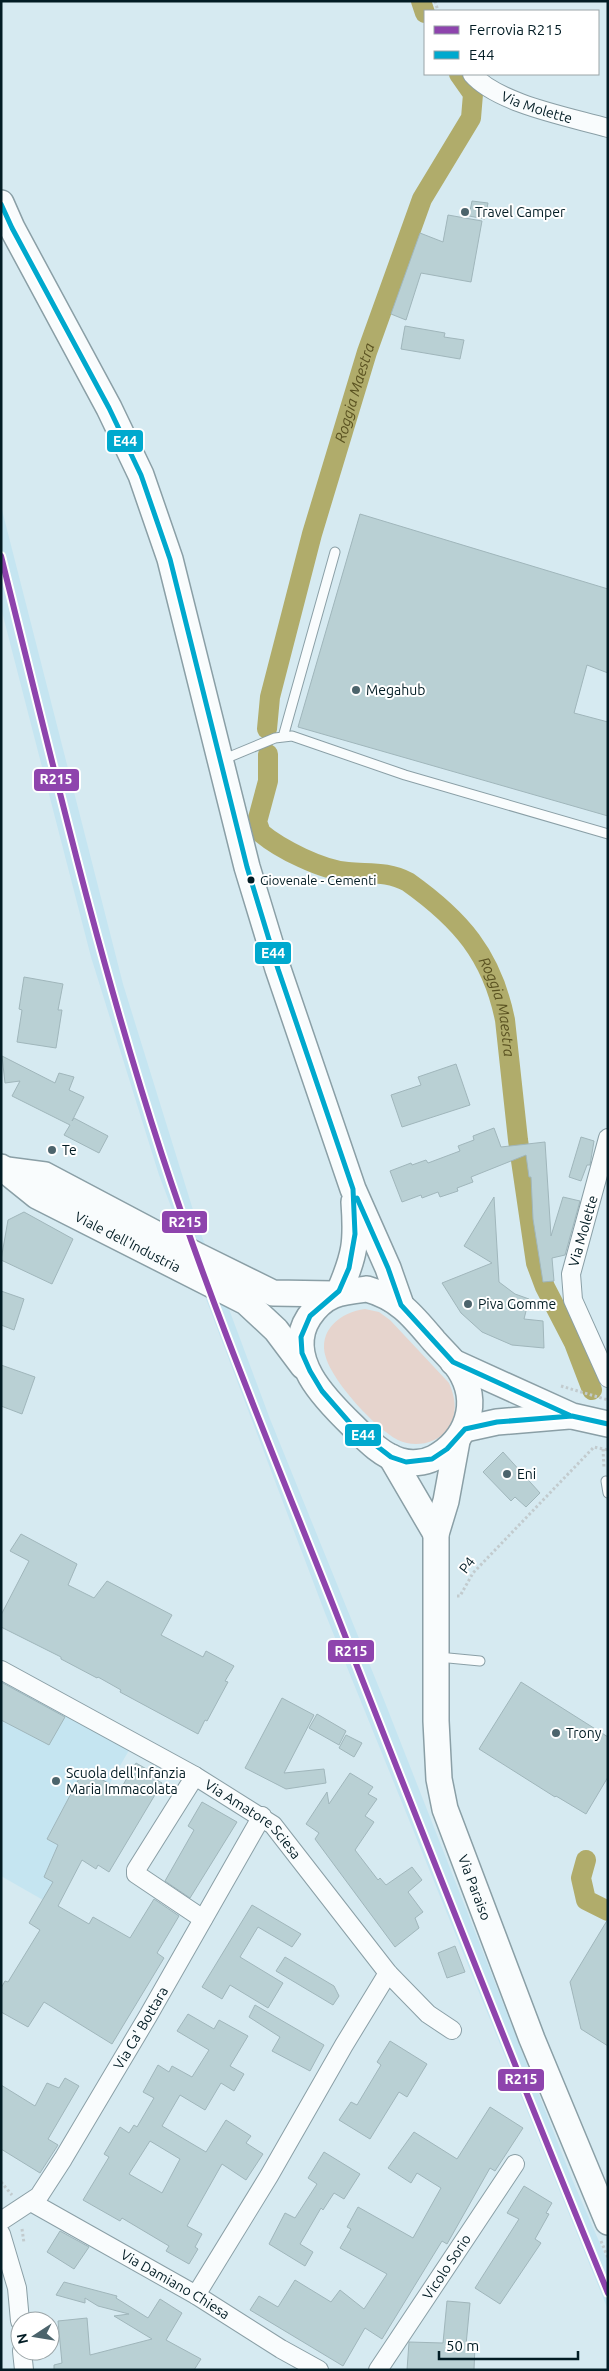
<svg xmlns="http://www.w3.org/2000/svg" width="609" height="2371" font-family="Ubuntu,sans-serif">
	<rect width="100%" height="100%" fill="#d6eaf1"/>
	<path fill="#c5e5f1" d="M 1,506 L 123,984 L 198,1226 L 270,1419 L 384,1700 L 572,2179 L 608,2262 L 608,2310 L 325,1613 L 159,1175 L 91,957 L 1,608 Z
		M 1,1675 L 132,1745 L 43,1900 L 1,1876 Z"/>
	<path fill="#e6d4cd" d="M 365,1309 L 379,1312 L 390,1320 L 449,1383 C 456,1399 458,1415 447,1430 C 436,1444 414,1448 398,1440 C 375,1428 334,1383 326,1358 C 317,1330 341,1312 365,1309 Z"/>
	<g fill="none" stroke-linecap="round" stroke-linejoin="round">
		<g stroke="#b0ac6b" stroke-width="20">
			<path d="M 421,1 L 425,13"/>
			<path id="s1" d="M 267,729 L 270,697 L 312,534 L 367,352 L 422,199 L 471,118 L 473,94 L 459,74"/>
			<path id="s2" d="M 268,754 L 268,781 L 257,822 L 261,833 C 280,849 322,870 348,872 C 369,874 388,871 408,882 C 460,919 492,955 505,1020 L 518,1140 L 536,1263 L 545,1287 L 574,1343 L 592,1390"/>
			<path d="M 586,1860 L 581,1878 L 586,1900 L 608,1911"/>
		</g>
	</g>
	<path fill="#b9d0d4" stroke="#a0b6bb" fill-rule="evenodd" d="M 472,201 L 488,203 L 485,219 L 469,216 Z
		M 448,215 L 482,221 L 471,282 L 421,273 L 406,320 L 391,314 L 420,233 L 443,242 Z
		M 405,326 L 445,333 L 444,337 L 464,340 L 460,359 L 401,349 Z
		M 360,514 L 608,589 L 608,673 L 587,665 L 574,713 L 608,722 L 608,816 L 298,727 Z
		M 24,977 L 63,984 L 58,1010 L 62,1010 L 56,1048 L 17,1042 L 22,1010 L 19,1009 Z
		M 2,1056 L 55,1083 L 59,1073 L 74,1077 L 69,1090 L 84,1097 L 72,1121 L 74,1118 L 108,1136 L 99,1153 L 64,1135 L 70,1125 L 12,1096 L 20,1081 L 5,1083 Z
		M 456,1064 L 470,1105 L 402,1127 L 391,1095 L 421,1085 L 418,1077 Z
		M 494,1128 L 501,1147 L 545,1142 L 551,1236 L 563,1197 L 580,1201 L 565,1255 L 552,1258 L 554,1281 L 543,1282 L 533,1219 L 531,1177 L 529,1177 L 526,1155 L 471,1177 L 473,1182 L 457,1188 L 458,1191 L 440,1197 L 438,1192 L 422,1198 L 421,1195 L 402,1202 L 390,1171 L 411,1163 L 412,1165 L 426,1160 L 428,1163 L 460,1151 L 458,1146 L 474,1140 L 473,1136 Z
		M 581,1137 L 594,1141 L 590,1165 L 587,1165 L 581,1181 L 569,1177 Z
		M 494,1197 L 499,1282 L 515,1294 L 529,1299 L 524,1319 L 543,1321 L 544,1348 L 512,1345 L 482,1332 L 461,1313 L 442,1283 L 492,1263 L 464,1246 Z
		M 24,1212 L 73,1239 L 52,1284 L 1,1260 L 8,1220 Z
		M 1,1291 L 24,1299 L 14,1330 L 1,1325 Z
		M 1,1365 L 35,1377 L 22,1414 L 1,1406 Z
		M 503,1452 L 540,1493 L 526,1507 L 515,1497 L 511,1501 L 483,1472 Z
		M 21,1534 L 77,1564 L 68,1585 L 94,1598 L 107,1581 L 172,1615 L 161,1635 L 203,1657 L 206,1651 L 234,1666 L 225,1681 L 228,1682 L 207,1721 L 205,1720 L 198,1734 L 120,1692 L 121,1690 L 98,1677 L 97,1678 L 61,1659 L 61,1657 L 1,1627 L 1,1615 L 29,1561 L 10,1551 Z
		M 1,1682 L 65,1717 L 49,1745 L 1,1720 Z
		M 521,1682 L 608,1737 L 608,1777 L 586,1814 L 556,1796 L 555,1797 L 479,1749 Z
		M 282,1698 L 314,1715 L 284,1773 L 324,1769 L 326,1783 L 286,1789 L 245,1768 Z
		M 317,1714 L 346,1731 L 339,1745 L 309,1728 Z
		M 346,1735 L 362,1743 L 354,1757 L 339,1748 Z
		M 136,1763 L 150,1771 L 148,1775 L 162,1783 L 109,1872 L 98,1865 L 96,1869 L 82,1860 L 58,1906 L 89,1924 L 93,1917 L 130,1938 L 154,1899 L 179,1916 L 157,1953 L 164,1958 L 112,2044 L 44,2002 L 28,2027 L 1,2012 L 1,1988 L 5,1981 L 8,1982 L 40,1930 L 29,1923 L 53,1882 L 44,1877 L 58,1845 L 47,1839 L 84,1769 L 120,1790 Z
		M 350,1773 L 373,1787 L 368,1794 L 377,1799 L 365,1816 L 374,1822 L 355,1850 L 378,1880 L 380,1878 L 386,1885 L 412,1867 L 422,1880 L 408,1892 L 423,1912 L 415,1918 L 419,1928 L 395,1947 L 315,1839 L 319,1833 L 306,1824 L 327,1792 L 329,1804 Z
		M 202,1802 L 237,1822 L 190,1898 L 165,1881 L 194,1830 L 188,1826 Z
		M 252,1905 L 301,1934 L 292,1947 L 258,1927 L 240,1957 L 283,1983 L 268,2008 L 230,1985 L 222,1999 L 202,1987 Z
		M 608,1919 L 608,2046 L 581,2029 L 570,1982 Z
		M 455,1946 L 465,1972 L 447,1978 L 438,1953 Z
		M 285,1957 L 334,1986 L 339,1996 L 333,2005 L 276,1971 Z
		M 255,2005 L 324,2045 L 310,2071 L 272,2051 L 280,2037 L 249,2017 Z
		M 188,2014 L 214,2029 L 219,2020 L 248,2036 L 230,2066 L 244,2074 L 234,2091 L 221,2083 L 205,2110 L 180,2095 L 162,2126 L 206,2152 L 226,2120 L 251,2136 L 246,2143 L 263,2154 L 246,2180 L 222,2164 L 187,2226 L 202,2234 L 195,2247 L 198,2249 L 189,2264 L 166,2251 L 169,2246 L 122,2218 L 120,2221 L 83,2200 L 109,2157 L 104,2154 L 120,2127 L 129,2133 L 134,2125 L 137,2127 L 154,2098 L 143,2092 L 158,2065 L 169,2072 L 172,2066 L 192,2077 L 209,2050 L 177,2031 ZM 150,2141 L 180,2159 L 162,2193 L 129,2174 Z
		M 390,2041 L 427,2064 L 407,2097 L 399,2092 L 370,2139 L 339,2120 L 351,2102 L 357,2105 L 381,2065 L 377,2062 Z
		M 65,2078 L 79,2086 L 48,2139 L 58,2145 L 40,2173 L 1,2149 L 1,2085 L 35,2106 L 47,2083 L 59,2088 Z
		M 490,2107 L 523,2128 L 495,2171 L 490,2168 L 447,2244 L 442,2241 L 382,2339 L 365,2328 L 343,2366 L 250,2310 L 259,2296 L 278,2307 L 295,2280 L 331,2302 L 340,2290 L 364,2309 L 387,2274 L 340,2248 L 351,2229 L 347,2227 L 358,2207 L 413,2238 L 441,2188 L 417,2173 L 411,2183 L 388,2168 L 414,2132 L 457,2159 Z
		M 324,2152 L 360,2174 L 344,2199 L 334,2193 L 323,2210 L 321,2208 L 300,2244 L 313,2252 L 305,2266 L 269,2244 L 285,2213 L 295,2218 L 317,2184 L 308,2178 Z
		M 524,2186 L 552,2203 L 546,2213 L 549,2214 L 535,2239 L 541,2243 L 500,2304 L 475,2288 L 519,2219 L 507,2213 Z
		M 60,2231 L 89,2247 L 74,2269 L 47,2252 Z
		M 64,2282 L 117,2296 L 116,2298 L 148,2318 L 160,2299 L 182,2313 L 166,2340 L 201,2359 L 194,2370 L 54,2370 L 54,2365 L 62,2363 L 58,2321 L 87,2318 L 90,2355 L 152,2339 L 114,2316 L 129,2314 L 98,2306 L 85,2298 L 85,2303 L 56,2295 Z
		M 447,2301 L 470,2303 L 466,2345 L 475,2345 L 474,2370 L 407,2370 L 409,2342 L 443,2343 Z"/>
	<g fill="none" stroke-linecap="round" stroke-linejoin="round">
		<defs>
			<path id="lane" d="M 283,737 L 335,552
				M 222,760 L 275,738 L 292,736 L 405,775 L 608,834
				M 606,1481 L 608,1493
				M 438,1657 L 480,1661"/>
			<g id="street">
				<path id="s3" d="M 472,74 C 498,104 570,117 608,128"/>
				<path d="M 608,1138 L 571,1274 L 573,1300 L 608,1378"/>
				<path id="s4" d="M 1,1670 L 195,1776 L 273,1825 L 388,1973 L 428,2014 L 452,2030"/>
				<path d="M 195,1776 L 136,1870 L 136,1874 L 203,1919"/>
				<path id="s5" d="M 31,2202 L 196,2295 L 281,2349 L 319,2370"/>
				<path id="s6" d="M 1,2221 L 39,2196 L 63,2159 L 148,2016 L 262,1816"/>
				<path d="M 1,2234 L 17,2288 L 20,2321"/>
				<path d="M 196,2295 L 269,2176 L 344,2045 L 388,1973"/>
				<path d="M 22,2351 L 24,2370"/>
				<path id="s7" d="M 378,2370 L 515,2164"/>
			</g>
			<g id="secondary">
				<path d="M 1,203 L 12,228 L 109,408 L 141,475 L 170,559 L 247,867 L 278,969 L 353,1189 L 388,1268 L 401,1305"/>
				<path id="s8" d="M 1,1167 L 37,1196 L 246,1302 L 276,1330 L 303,1366"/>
				<path d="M 7,1170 L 45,1175 L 198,1256 L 273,1293 L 334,1294"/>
				<path d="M 367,1289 C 399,1298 413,1316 434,1341 C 442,1350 452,1359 459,1369 C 481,1403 467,1440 434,1458 C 424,1463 411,1464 401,1461 C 382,1456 366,1439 353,1426 C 325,1399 283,1357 309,1317 C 325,1293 341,1292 367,1289 Z"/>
				<path d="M 339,1292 C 355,1255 357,1242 354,1202"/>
				<path d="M 453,1362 L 572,1416 L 608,1424"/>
				<path d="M 465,1429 L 497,1422 L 569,1416"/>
				<path id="s9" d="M 457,1441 L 446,1501 L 436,1534 L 436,1721 L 439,1779 L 445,1809 L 532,2039 L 608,2222"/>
				<path d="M 391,1457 L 436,1534"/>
			</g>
		</defs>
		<use href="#lane" stroke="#8a9fa6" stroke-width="11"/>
		<use href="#street" stroke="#8a9fa6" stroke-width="20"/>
		<use href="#secondary" stroke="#8a9fa6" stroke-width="28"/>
		<path stroke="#c2cbce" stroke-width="3" stroke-dasharray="2.5 2.5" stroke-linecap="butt" d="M 435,1 L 438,11
			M 561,1386 L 608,1400
			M 603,1449 L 604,1468
			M 457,1596 L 460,1596 L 473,1573 L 594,1447 L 608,1450
			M 1,2182 L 12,2195
			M 22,2229 L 24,2243
			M 601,2241 L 608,2258"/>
		<use href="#lane" stroke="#f9fcfd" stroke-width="9"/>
		<use href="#street" stroke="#f9fcfd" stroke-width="18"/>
		<use href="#secondary" stroke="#f9fcfd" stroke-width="25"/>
		<defs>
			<path id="bus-1" d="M 1,204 L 12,228 L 109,408 L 141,475 L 170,559 L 247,867 L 278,969 L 353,1189 L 355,1234 L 349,1268 L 339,1291 L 310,1316 L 301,1337 L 302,1353 L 310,1371 L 322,1391 L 356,1430 L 391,1457 L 406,1462 L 432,1459 L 447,1449 L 465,1429 L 497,1422 L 572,1416 L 608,1424
				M 357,1198 L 388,1268 L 401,1305 L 453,1362 L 569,1415"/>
		</defs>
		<use href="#bus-1" stroke="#fff" stroke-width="9"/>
		<use href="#bus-1" stroke="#00a9ce" stroke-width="5"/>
		<defs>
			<path id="rail-1" d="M 1,556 C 51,756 98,959 162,1155 C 212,1308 274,1456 333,1605 C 423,1835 514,2065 608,2293"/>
		</defs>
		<use href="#rail-1" stroke="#fff" stroke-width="10"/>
		<use href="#rail-1" stroke="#8e44ad" stroke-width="6"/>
	</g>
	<g fill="#4c646c" stroke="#fff" stroke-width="2">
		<circle cx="465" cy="212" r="5"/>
		<circle cx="356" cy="690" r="5"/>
		<circle cx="52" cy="1150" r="5"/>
		<circle cx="468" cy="1304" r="5"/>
		<circle cx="507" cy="1474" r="5"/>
		<circle cx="556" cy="1733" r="5"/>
		<circle cx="56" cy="1781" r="5"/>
	</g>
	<circle fill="#021c24" stroke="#fff" stroke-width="2" cx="251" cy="880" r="4.5"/>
	<g text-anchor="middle" stroke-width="4" stroke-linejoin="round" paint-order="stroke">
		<g font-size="13" fill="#021c24" stroke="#fff" text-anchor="start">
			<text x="260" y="885">Giovenale - Cementi</text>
		</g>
		<g font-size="14" fill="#021c24" stroke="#fff">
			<text dy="5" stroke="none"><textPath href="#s3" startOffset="74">Via Molette</textPath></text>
			<text transform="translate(583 1231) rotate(-74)" y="5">Via Molette</text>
			<text dy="5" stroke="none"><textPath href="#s8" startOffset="148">Viale dell'Industria</textPath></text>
			<text transform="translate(467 1565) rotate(-52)" y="5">P4</text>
			<text dy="5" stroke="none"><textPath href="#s4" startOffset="294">Via Amatore Sciesa</textPath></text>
			<text dy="5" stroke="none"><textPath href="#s9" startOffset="455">Via Paraiso</textPath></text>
			<text dy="5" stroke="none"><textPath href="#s6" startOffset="242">Via Ca' Bottara</textPath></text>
			<text dy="5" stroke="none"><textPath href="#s7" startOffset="124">Vicolo Sorio</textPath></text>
			<text dy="5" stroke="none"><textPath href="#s5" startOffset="166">Via Damiano Chiesa</textPath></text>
		</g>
		<g font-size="14" fill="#021c24" stroke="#fff" text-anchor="start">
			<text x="475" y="217">Travel Camper</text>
			<text x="366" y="695">Megahub</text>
			<text x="62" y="1155">Te</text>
			<text x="478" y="1309">Piva Gomme</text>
			<text x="517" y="1479">Eni</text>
			<text x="566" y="1738">Trony</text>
			<text x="66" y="1778">Scuola dell'Infanzia<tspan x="66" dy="16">Maria Immacolata</tspan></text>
		</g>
		<g font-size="15" font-style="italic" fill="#5a5221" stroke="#fff">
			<text dy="5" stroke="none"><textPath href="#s1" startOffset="348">Roggia Maestra</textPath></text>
			<text dy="5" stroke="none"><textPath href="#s2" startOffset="398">Roggia Maestra</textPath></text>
		</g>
	</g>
	<g stroke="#fff" stroke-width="2">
		<rect x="106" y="429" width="38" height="24" rx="5" fill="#00a9ce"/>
		<rect x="33" y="768" width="47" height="24" rx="5" fill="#8e44ad"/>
		<rect x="254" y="941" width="38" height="24" rx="5" fill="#00a9ce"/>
		<rect x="161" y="1210" width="47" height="24" rx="5" fill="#8e44ad"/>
		<rect x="344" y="1423" width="38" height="24" rx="5" fill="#00a9ce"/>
		<rect x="327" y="1639" width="48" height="24" rx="5" fill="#8e44ad"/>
		<rect x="497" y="2068" width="48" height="24" rx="5" fill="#8e44ad"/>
	</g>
	<g font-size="14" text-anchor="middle" font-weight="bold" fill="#fff">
		<text x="125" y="446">E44</text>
		<text x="56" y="784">R215</text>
		<text x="273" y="958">E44</text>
		<text x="185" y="1227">R215</text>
		<text x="363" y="1440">E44</text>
		<text x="351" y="1656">R215</text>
		<text x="521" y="2084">R215</text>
	</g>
	<rect width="609" height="2371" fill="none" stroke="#021c24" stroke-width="5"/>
	<rect x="424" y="10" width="175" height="65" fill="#ffffff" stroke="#9aa4a7"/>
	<rect x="434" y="26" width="25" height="8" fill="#8e44ad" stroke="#9aa4a7"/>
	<text x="469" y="35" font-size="15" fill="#021c24">Ferrovia R215</text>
	<rect x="434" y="51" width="25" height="8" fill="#00a9ce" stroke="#9aa4a7"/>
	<text x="469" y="60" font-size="15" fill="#021c24">E44</text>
	<g transform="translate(35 2336) rotate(258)"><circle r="24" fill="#ffffff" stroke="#9aa4a7"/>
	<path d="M0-4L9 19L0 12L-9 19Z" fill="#4c646c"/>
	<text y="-8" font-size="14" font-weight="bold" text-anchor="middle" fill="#021c24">N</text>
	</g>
	<path d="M439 2351v8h139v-8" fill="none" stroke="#021c24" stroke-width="2.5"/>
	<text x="446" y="2351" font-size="15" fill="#021c24" stroke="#ffffff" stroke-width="4" paint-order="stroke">50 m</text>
</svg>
